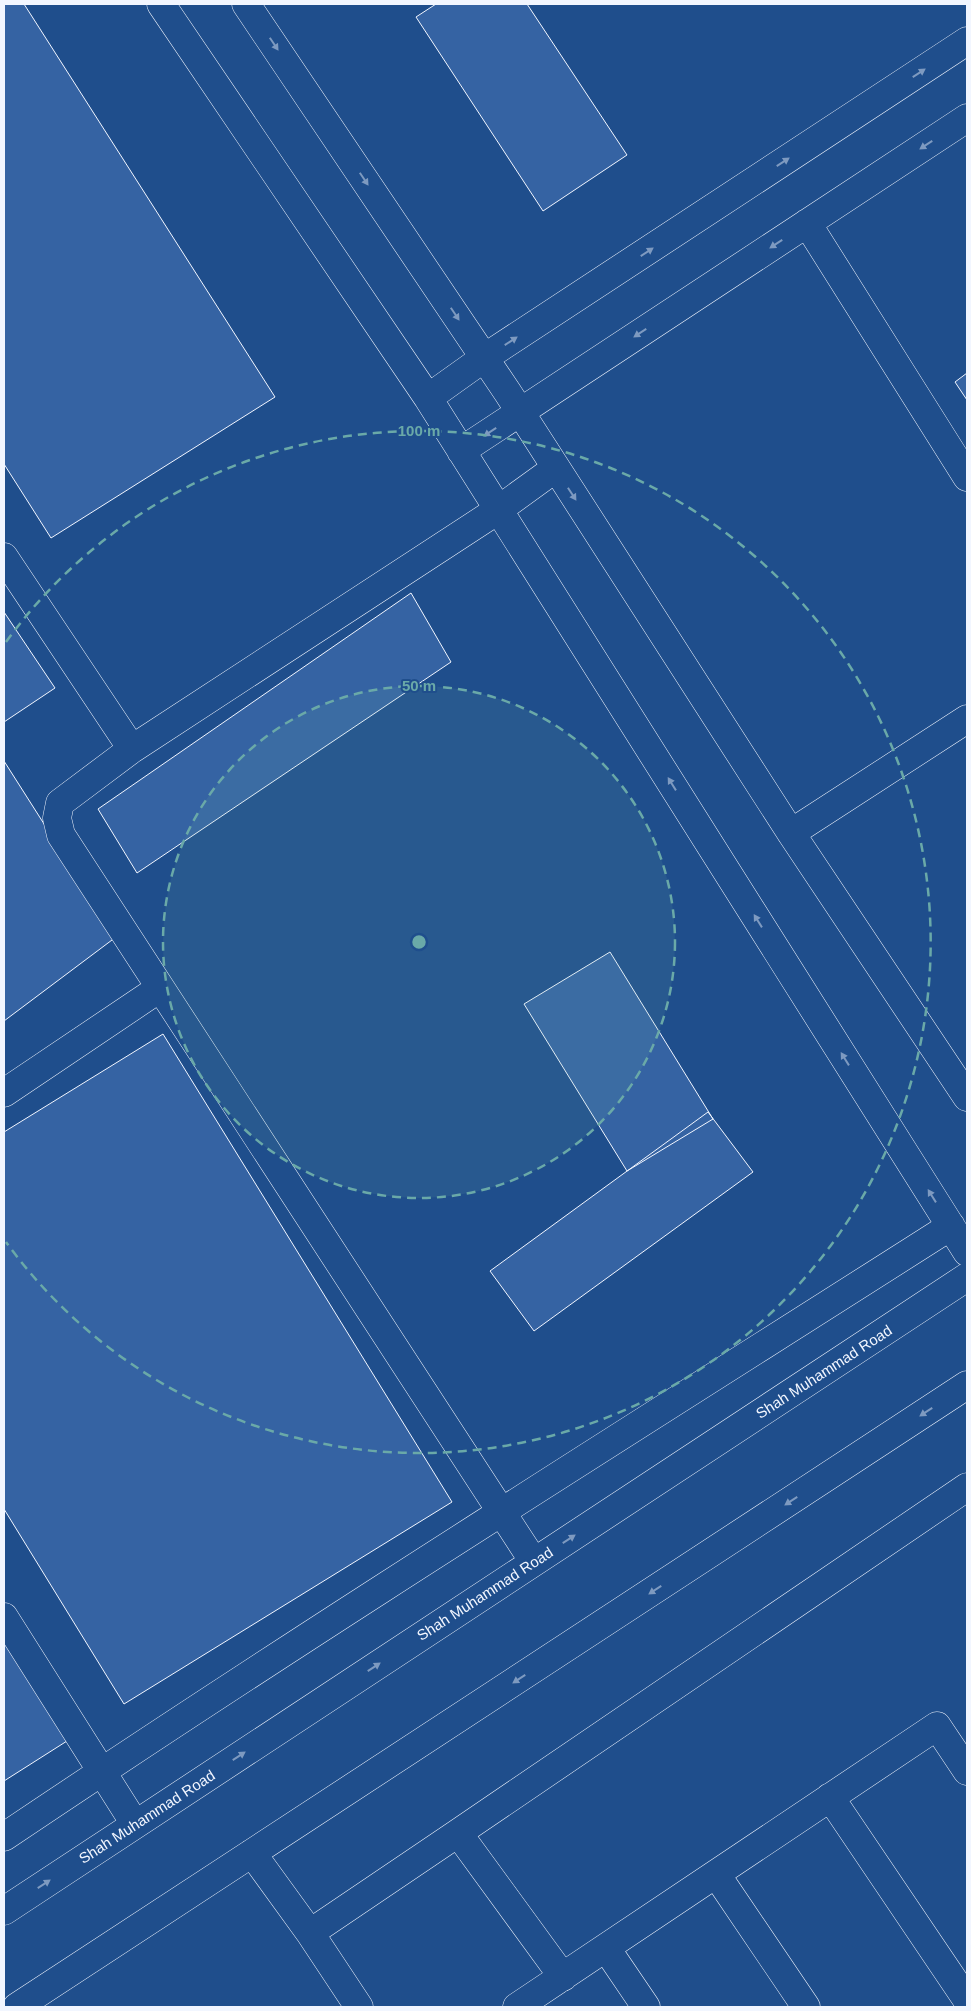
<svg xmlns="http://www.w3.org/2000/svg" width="971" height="2011" font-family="Arial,sans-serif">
	<rect width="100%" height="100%" fill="#1f4e8c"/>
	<path fill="#3563a3" stroke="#f2f6ff" d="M 4,4 L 24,4 L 275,397 L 51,538 L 4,464 Z
		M 436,4 L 527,4 L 627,155 L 543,211 L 416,17 Z
		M 967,373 L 967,400 L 955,382 Z
		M 411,593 L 451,662 L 137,873 L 98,809 Z
		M 4,612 L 55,688 L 4,722 Z
		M 4,761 L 116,937 L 4,1021 Z
		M 610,952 L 713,1119 L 627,1171 L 524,1004 Z
		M 163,1034 L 452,1502 L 124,1704 L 4,1509 L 4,1132 Z
		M 708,1112 L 753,1172 L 534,1331 L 490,1271 Z
		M 4,1619 L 78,1734 L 4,1781 Z"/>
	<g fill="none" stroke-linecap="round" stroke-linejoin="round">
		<defs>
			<path id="minor" d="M 161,4 L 428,398 L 967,1252
				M 246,4 L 508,393 L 791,833 L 967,1097
				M 807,223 L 967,477
				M 428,398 L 484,358 L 967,41
				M 461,451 L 967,118
				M 4,557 L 132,749 L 60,803 L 57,818 L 61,835 L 534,1562
				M 132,749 L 498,510 L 556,468
				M 791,833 L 967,719
				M 4,1093 L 160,988
				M 4,1617 L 135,1824
				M 830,1797 L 967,2000
				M 458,1833 L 967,1487
				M 4,1837 C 316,1627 634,1428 951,1226
				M 252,1853 L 310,1933 L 359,2007
				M 716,1874 L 806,2007
				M 4,1911 L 967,1277
				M 310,1933 L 458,1833 L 563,1977
				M 606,1948 L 646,2007
				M 17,2007 L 967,1385
				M 517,2007 L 937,1726 L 967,1771"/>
		</defs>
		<use href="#minor" stroke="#f2f6ff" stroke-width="29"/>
		<use href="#minor" stroke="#1f4e8c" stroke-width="28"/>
	</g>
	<defs><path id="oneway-solid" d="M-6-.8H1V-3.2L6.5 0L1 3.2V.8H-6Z" transform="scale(1.25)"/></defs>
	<g fill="#7e9ac0">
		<use href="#oneway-solid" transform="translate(274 44) rotate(56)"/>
		<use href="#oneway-solid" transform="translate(919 73) rotate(-33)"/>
		<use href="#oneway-solid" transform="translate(926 145) rotate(147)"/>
		<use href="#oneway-solid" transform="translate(783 162) rotate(-33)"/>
		<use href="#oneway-solid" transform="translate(364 179) rotate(56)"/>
		<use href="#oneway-solid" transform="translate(776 244) rotate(147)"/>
		<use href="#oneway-solid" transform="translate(647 252) rotate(-33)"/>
		<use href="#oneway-solid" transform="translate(455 314) rotate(56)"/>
		<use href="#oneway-solid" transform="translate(640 333) rotate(147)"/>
		<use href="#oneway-solid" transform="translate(511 341) rotate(-33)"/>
		<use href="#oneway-solid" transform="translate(490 432) rotate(146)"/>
		<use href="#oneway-solid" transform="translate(572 494) rotate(57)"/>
		<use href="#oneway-solid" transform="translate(672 784) rotate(-122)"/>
		<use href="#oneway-solid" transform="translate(758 921) rotate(-122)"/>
		<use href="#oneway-solid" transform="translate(845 1059) rotate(-122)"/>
		<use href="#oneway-solid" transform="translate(932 1196) rotate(-122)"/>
		<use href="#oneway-solid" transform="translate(926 1412) rotate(147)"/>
		<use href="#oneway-solid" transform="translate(791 1501) rotate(147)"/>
		<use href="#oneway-solid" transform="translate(569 1539) rotate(-33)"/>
		<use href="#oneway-solid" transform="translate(655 1590) rotate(147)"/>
		<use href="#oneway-solid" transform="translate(374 1667) rotate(-33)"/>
		<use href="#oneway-solid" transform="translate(519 1679) rotate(147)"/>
		<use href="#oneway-solid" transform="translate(239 1756) rotate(-33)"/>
		<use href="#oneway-solid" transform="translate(44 1884) rotate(-33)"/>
	</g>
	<circle cx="419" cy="942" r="256" fill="#6aa9a8" fill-opacity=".12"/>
	<g fill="none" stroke="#6aa9a8" stroke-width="2.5" stroke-dasharray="9 6">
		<circle cx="419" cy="942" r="256"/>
		<path d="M6 642A511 511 0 1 1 6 1242"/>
	</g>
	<g text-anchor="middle" stroke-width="4" stroke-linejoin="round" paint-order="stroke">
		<g font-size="15" fill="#f2f6ff" stroke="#1f4e8c">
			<text transform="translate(824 1372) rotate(-33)" y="5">Shah Muhammad Road</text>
			<text transform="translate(485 1594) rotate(-33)" y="5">Shah Muhammad Road</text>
			<text transform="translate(147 1817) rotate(-33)" y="5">Shah Muhammad Road</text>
		</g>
	</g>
	<circle cx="419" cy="942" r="8" fill="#6aa9a8" stroke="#1f4e8c" stroke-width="2.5"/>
	<g font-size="15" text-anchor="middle" font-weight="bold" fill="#6aa9a8" stroke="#1f4e8c" stroke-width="4" stroke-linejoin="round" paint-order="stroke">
		<text x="419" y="436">100 m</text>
		<text x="419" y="691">50 m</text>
	</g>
	<rect width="971" height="2011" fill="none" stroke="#f2f6ff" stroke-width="10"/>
</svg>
